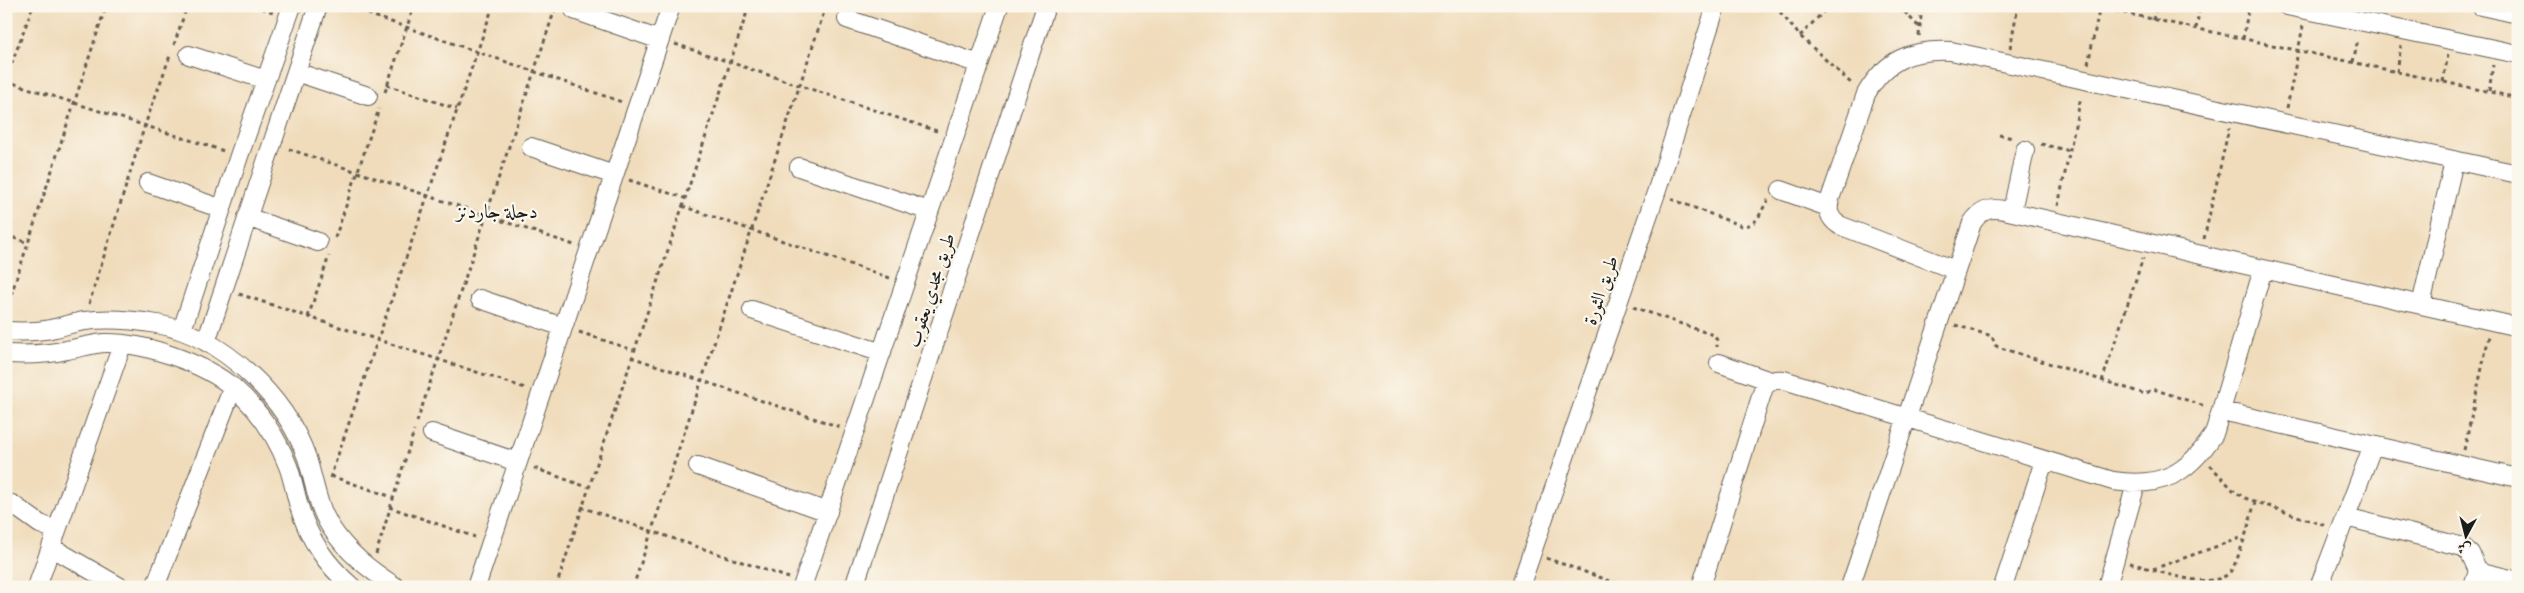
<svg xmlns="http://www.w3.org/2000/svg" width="2524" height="593" font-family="'EB Garamond',Amiri,serif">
	<rect width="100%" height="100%" fill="#fbf7ec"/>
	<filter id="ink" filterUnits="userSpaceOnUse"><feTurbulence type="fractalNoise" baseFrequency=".02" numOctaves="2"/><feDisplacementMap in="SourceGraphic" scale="10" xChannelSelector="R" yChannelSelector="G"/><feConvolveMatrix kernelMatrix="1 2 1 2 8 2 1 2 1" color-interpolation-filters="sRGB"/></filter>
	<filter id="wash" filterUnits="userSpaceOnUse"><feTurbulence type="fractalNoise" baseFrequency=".0096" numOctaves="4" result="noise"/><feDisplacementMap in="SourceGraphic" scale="20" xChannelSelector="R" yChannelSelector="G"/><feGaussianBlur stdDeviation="1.12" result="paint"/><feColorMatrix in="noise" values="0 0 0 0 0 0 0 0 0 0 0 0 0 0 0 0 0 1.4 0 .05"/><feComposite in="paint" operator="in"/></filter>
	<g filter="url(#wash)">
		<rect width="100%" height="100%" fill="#f0dcbb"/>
	</g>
	<g filter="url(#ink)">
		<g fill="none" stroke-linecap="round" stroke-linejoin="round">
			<defs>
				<path id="minor" d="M 2287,6 L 2518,54
					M 2481,6 L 2518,14
					M 574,10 L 660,40
					M 847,19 L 979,64
					M 189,55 L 266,80
					M 296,72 L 368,96
					M 531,147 L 614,175
					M 799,167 L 929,211
					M 148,183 L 222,209
					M 1781,190 L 1828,207
					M 2012,211 L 2025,150
					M 247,217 L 318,242
					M 1955,270 L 1839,225 C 1829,218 1827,211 1830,199 L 1866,94 C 1886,59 1912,49 1951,51 L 2518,174
					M 480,299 L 563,327
					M 2421,305 L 2454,161
					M 752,310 L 882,353
					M 182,330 L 239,156 L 292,6
					M 6,331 C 23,332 39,332 55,328 C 65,326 75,322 85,321 C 108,318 133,320 157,324 C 222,336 285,396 307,458 C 314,480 317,505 330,526 C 347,553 370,570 396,587
					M 206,342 L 318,6
					M 6,354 C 27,355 47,355 67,350 C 79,348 91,344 104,343 C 144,342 204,363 235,389 C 258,409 277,437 288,466 C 293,479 295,493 299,506 C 309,540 326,564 352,587
					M 1719,363 L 1770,381
					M 2222,411 L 2518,478
					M 432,433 L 517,462
					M 698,466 L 828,512
					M 12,504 L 40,524 L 56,530
					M 2346,517 L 2463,547 L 2470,553 L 2478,571 L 2473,587
					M 51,547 L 120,587
					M 2478,571 L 2518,581
					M 37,587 L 122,345
					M 155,587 L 233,387
					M 476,587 L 671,6
					M 802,587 L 999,6
					M 854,587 L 1046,6
					M 1520,587 L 1656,193 L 1716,6
					M 1701,587 L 1764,387 C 1771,380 1775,379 1784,380 L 2113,481 C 2161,488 2187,475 2214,434 L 2263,269
					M 1850,587 L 1972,223 C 1980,211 1989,207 2004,210 L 2518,327
					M 2003,587 L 2044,461
					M 2107,587 L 2136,484
					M 2319,587 L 2373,445"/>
			</defs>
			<use href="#minor" stroke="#665f54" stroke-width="20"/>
			<path stroke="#665f54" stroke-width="3" stroke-dasharray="4 4" stroke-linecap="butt" d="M 254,6 L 273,12
				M 345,6 L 622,102
				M 1775,6 L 1800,36 L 1852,84
				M 1899,6 L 1919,27
				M 2092,6 L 2518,98
				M 2153,20 L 2156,6
				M 2196,29 L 2200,6
				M 1800,36 L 1829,6
				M 1919,36 L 1922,6
				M 2243,39 L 2249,6
				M 675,44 L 940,132
				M 174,45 L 187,6
				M 2010,48 L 2018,6
				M 2353,62 L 2358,39
				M 2088,64 L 2100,6
				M 2397,72 L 2401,45
				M 6,79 L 33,6
				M 6,81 L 224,151
				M 2443,82 L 2448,55
				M 387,85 L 457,109
				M 2489,91 L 2493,65
				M 385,92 L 414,6
				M 2287,108 L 2303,26
				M 1999,135 L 2013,138
				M 2041,144 L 2070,151
				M 289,149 L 574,245
				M 629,180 L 684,198
				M 1671,199 L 1742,226 C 1759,226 1760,211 1768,200
				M 682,206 L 890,278
				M 2058,206 L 2081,97
				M 6,235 L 28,243
				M 335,238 L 379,109
				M 2204,239 L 2229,128
				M 239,294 L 525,388
				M 89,304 L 145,125 L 171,53
				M 1633,307 L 1713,335 L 1717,340 L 1717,347
				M 6,310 L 106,6
				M 308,317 L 329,256
				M 1955,325 L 1992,336 L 1995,345 L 1998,347 L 2145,394 L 2153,389 L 2205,406
				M 579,332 L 633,350
				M 631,357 L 840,427
				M 2102,381 L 2143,258
				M 417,422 L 556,6
				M 2464,450 L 2489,336
				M 2210,465 L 2235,492 L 2245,498 L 2326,526
				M 534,468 L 587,487
				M 331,476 L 392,497
				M 330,478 L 493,6
				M 389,507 L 475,537
				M 581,507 L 789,578
				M 376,554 L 414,431
				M 1546,558 L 1627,587
				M 2130,563 C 2154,569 2211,593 2230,572 C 2240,559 2250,519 2255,502
				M 2153,569 L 2243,537
				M 556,587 L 749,6
				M 633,587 L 826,6"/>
			<use href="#minor" stroke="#fff" stroke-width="18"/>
		</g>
	</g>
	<g text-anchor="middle" stroke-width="4.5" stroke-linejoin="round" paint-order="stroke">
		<g font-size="19" fill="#1c1c1c" stroke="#fbf7ec">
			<text transform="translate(930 290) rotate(-72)" y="7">طريق مجدي يعقوب</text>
			<text transform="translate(1600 290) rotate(-71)" y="7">طريق الثورة</text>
		</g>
		<g font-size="20" fill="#1c1c1c" stroke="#fbf7ec">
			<text x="497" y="218">دجلة جاردنز</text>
		</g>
	</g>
	<rect width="2524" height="593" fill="none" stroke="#fbf7ec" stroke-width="25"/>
	<g transform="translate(2466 536) rotate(187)" stroke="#fbf7ec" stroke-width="4" paint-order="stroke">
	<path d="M0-4L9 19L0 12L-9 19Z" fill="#1c1c1c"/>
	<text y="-8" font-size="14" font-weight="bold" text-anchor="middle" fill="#1c1c1c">ش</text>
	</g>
</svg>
